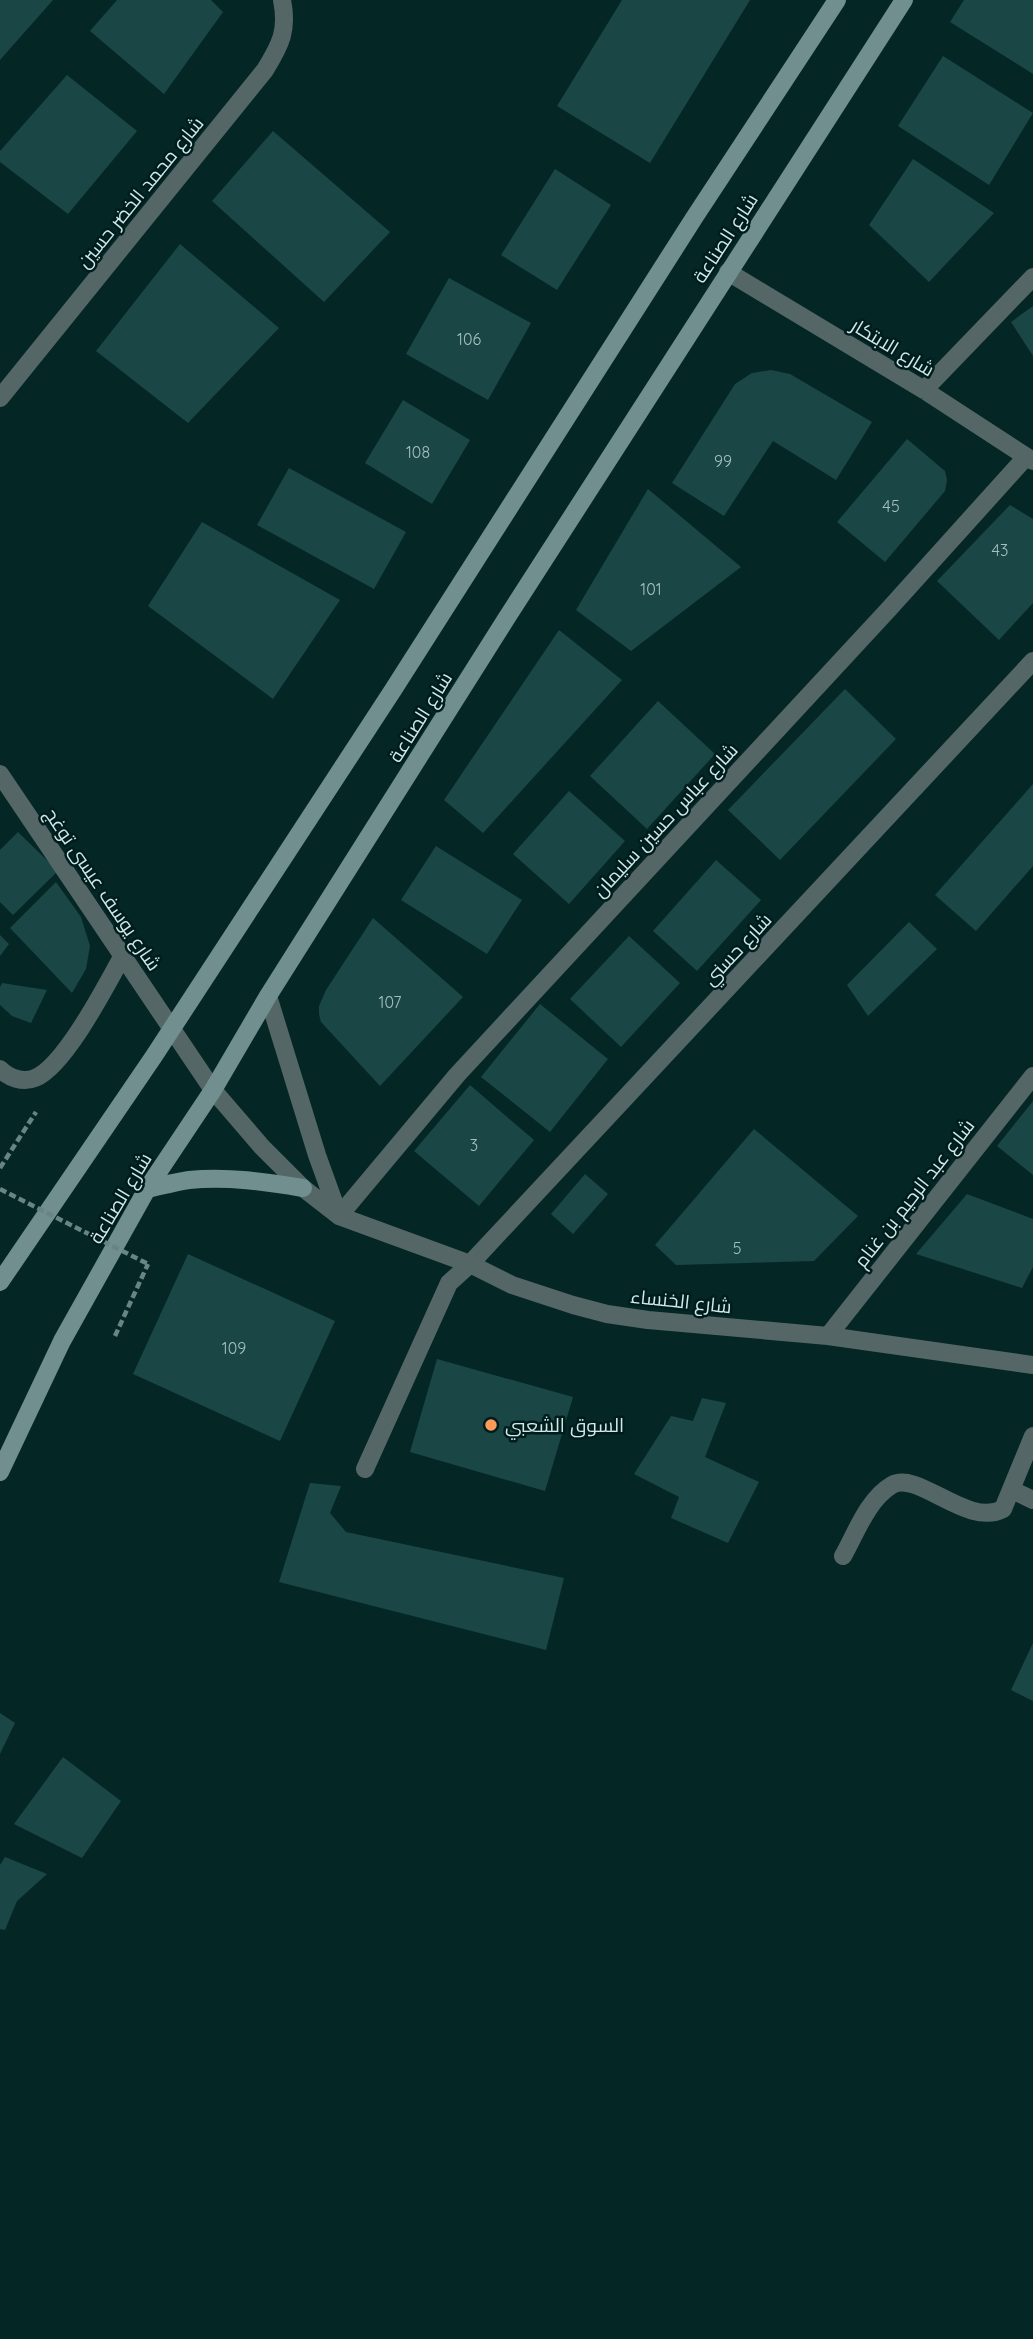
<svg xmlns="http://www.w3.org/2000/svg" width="1033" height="2339" font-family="Quicksand,Cairo,sans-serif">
	<rect width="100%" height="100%" fill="#042726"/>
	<path fill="#1a4645" d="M 0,0 L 53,0 L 0,60 Z
		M 117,0 L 211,0 L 223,12 L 164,94 L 90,31 Z
		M 622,0 L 750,0 L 650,163 L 557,106 Z
		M 964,0 L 1033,0 L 1033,74 L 950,22 Z
		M 943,56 L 1033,113 L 989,185 L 898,126 Z
		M 67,75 L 137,131 L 68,214 L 0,162 L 0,151 Z
		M 273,131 L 390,232 L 324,302 L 212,201 Z
		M 913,159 L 994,213 L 929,282 L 869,225 Z
		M 555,169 L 611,205 L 557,290 L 501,255 Z
		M 180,244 L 279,328 L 188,423 L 96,351 Z
		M 449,278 L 531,323 L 488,400 L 406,354 Z
		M 1033,306 L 1033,356 L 1011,322 Z
		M 771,370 L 790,374 L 872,422 L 836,480 L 773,441 L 724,516 L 672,483 L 735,384 L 752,373 Z
		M 403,400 L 470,440 L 432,504 L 365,463 Z
		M 907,439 L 945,471 L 947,480 L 945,491 L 885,562 L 837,522 Z
		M 289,468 L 406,532 L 374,589 L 257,525 Z
		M 648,489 L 741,567 L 631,651 L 576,610 Z
		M 1010,505 L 1033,519 L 1033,603 L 999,640 L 937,581 Z
		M 202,522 L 340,600 L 273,699 L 148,606 Z
		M 559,630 L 622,680 L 483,833 L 444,800 Z
		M 845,689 L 896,739 L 780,860 L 728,810 Z
		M 658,701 L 715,754 L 647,829 L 590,776 Z
		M 1033,784 L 1033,866 L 976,931 L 935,895 Z
		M 569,791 L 625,841 L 569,904 L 513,854 Z
		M 18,832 L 58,871 L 13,915 L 0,902 L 0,850 Z
		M 436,846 L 522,900 L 487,954 L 401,900 Z
		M 716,860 L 761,900 L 697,971 L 653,931 Z
		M 56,882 L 81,917 L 90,946 L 86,969 L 72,993 L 10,928 Z
		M 373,918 L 463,997 L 380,1086 L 321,1022 L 319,1014 L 319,1006 L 326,990 Z
		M 909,922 L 937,949 L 868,1016 L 847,985 Z
		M 0,935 L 9,944 L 0,956 Z
		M 629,936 L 680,983 L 621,1047 L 570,999 Z
		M 2,983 L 47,990 L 31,1023 L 12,1016 L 0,1005 L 0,987 Z
		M 540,1004 L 608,1059 L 550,1132 L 481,1077 Z
		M 470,1085 L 534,1140 L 479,1206 L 414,1151 Z
		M 1033,1101 L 1033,1175 L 997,1146 Z
		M 754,1129 L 858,1216 L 814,1261 L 676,1265 L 655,1245 Z
		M 585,1174 L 608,1194 L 573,1234 L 551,1214 Z
		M 967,1194 L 1033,1219 L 1033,1267 L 1022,1288 L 916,1254 Z
		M 188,1254 L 335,1321 L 280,1441 L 133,1374 Z
		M 437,1359 L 573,1397 L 545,1491 L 410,1452 Z
		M 702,1398 L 726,1403 L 705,1457 L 759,1482 L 728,1543 L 671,1518 L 679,1497 L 634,1474 L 671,1416 L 693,1421 Z
		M 310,1483 L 341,1486 L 330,1513 L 346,1532 L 564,1578 L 546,1650 L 279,1582 Z
		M 1033,1643 L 1033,1701 L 1011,1690 Z
		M 0,1713 L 15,1723 L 0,1754 Z
		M 63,1757 L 121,1801 L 82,1858 L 14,1824 Z
		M 5,1857 L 47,1874 L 17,1901 L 5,1930 L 0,1929 L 0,1865 Z"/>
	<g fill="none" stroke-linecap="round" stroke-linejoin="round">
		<path stroke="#688584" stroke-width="4.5" stroke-dasharray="7 3.5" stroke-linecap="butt" d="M 0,1168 L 36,1112
			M 115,1336 L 148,1264"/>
		<path stroke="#546766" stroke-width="18" d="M 365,1469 L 449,1283 L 470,1264
			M 1012,1490 L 1033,1500
			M 843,1556 C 856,1533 868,1499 892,1485 C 918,1470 967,1528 1003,1509 L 1033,1436"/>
		<path stroke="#546766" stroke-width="18" d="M 728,272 L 924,390 L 1033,461
			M 924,390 L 1033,277
			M 0,398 L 265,70 C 281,44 288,30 282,0
			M 0,774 L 213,1090 L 262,1147 L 303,1188 L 339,1216 L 470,1264 L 512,1285 L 573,1305 L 607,1314 L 648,1320 L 828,1336 L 1033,1365
			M 268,996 L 317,1155 L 339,1216
			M 0,1069 C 9,1078 23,1083 35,1078 C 65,1066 107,984 123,955
			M 339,1216 L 457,1075 L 888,610 L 1026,457
			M 470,1264 L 1033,661
			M 828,1336 L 1033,1076"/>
		<path stroke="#708f8e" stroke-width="18" d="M 147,1189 C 161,1186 175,1182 189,1180 C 228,1176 266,1182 303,1188
			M 0,1282 L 154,1056 L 393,690 L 694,218 L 837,0
			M 0,1472 L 62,1341 L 147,1189 L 213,1090 L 268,996 L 506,619 L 904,0"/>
		<path stroke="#688584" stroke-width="4.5" stroke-dasharray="7 3.5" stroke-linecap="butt" d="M 0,1189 L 148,1264"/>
	</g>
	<circle fill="#fe9b59" stroke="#001d1d" stroke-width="2.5" cx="491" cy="1425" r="7"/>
	<g text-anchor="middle" stroke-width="5" stroke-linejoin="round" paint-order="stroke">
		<g font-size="16" fill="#a5c0bf">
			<text x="469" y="345">106</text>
			<text x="418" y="458">108</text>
			<text x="723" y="467">99</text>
			<text x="891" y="512">45</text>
			<text x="1000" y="556">43</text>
			<text x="651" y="595">101</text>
			<text x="390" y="1008">107</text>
			<text x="474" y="1151">3</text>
			<text x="737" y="1254">5</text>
			<text x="234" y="1354">109</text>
		</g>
		<g font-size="19" fill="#d3e9e8" stroke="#001d1d">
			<text transform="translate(140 192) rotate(-51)" y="7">شارع محمد الخضر حسين</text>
			<text transform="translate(725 238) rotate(-57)" y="7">شارع الصناعة</text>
			<text transform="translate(893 347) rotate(31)" y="7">شارع الابتكار</text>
			<text transform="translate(420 717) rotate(-58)" y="7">شارع الصناعة</text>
			<text transform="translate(665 820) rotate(-47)" y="7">شارع عباس حسين سليمان</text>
			<text transform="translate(103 889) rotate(56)" y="7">شارع يوسف عيسى توغج</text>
			<text transform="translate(737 949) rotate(-47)" y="7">شارع حسني</text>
			<text transform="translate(914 1193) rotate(-52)" y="7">شارع عبد الرحيم بن غنام</text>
			<text transform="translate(120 1198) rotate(-59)" y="7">شارع الصناعة</text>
			<text transform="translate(681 1301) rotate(6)" y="7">شارع الخنساء</text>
		</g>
		<g font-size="19" fill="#d3e9e8" stroke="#001d1d" text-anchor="start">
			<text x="505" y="1432">السوق الشعبي</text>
		</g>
	</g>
</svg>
